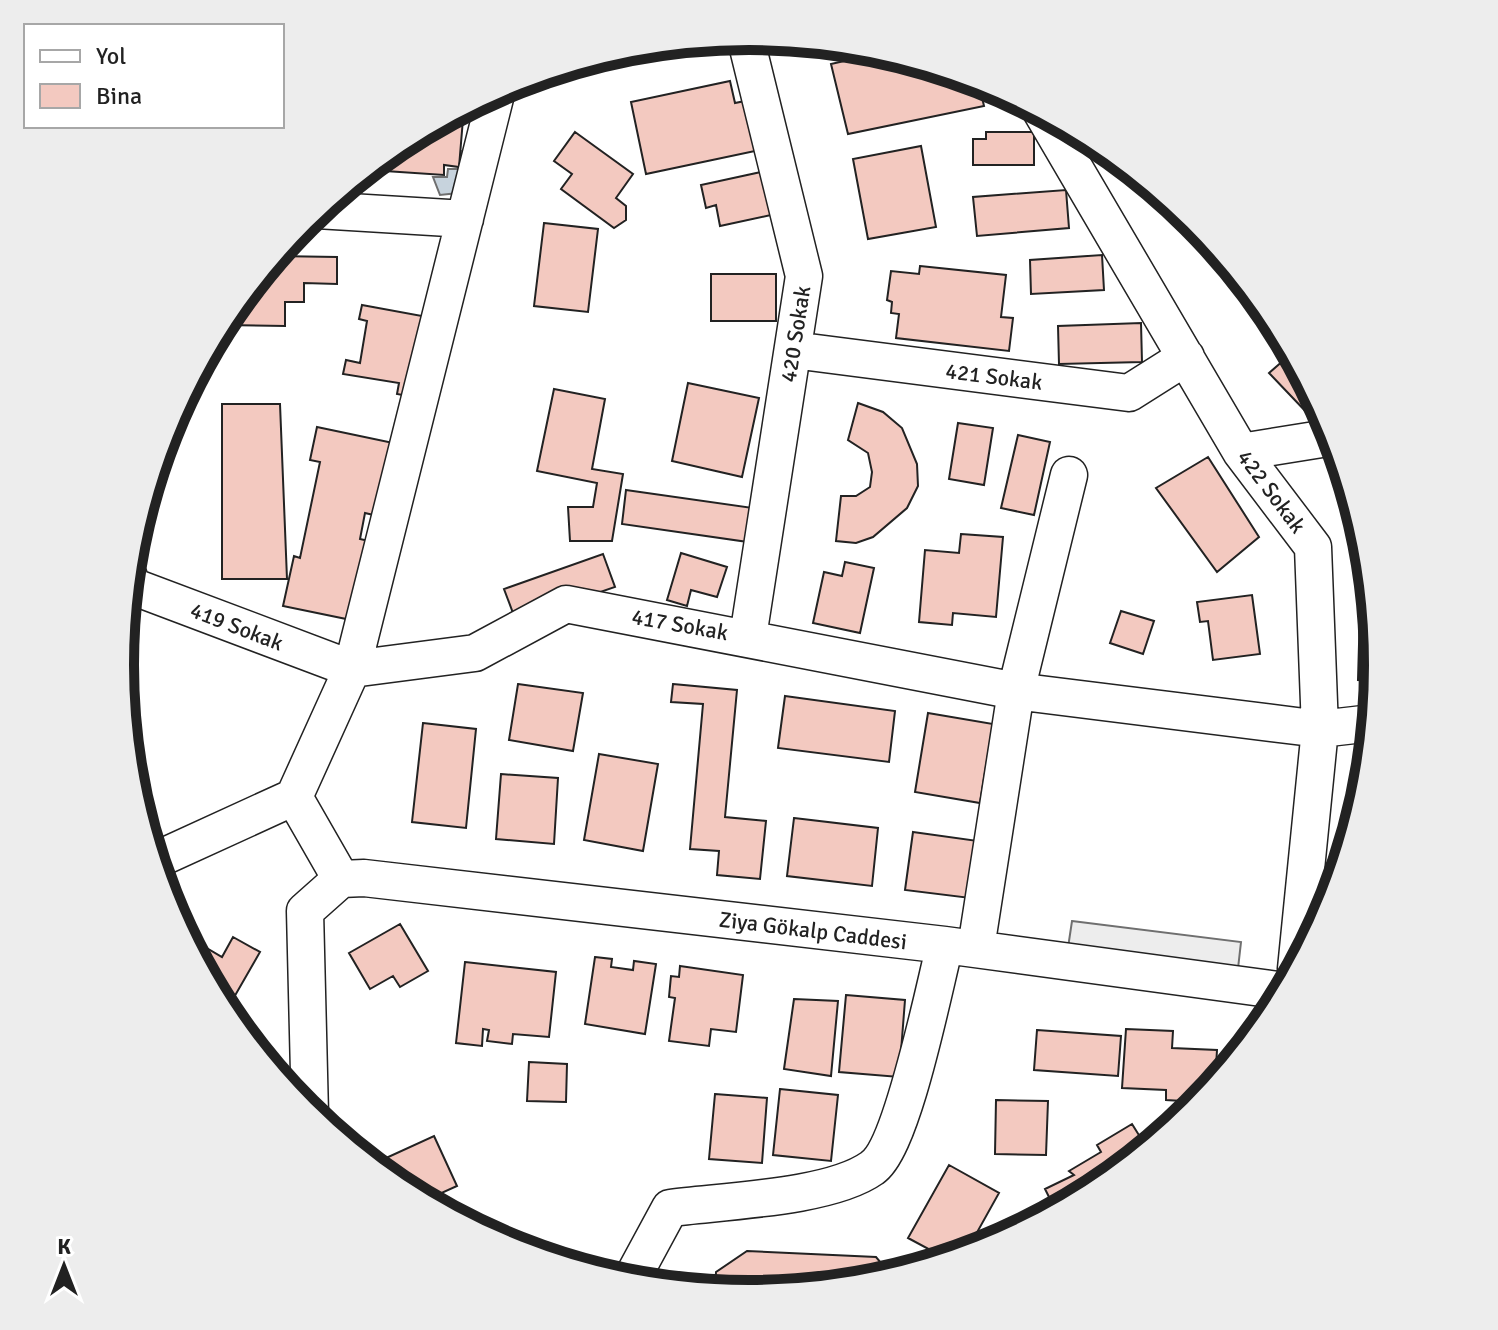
<svg xmlns="http://www.w3.org/2000/svg" width="1498" height="1330" font-family="Signika,sans-serif">
	<rect width="100%" height="100%" fill="#fff"/>
	<path fill="#ededed" stroke="#6f6f6f" stroke-width="2" d="M 1072,921 L 1241,942 L 1236,986 L 1066,961 Z"/>
	<path fill="#c7d3dd" stroke="#6f6f6f" stroke-width="2" d="M 462,151 L 472,151 L 458,193 L 440,195 L 433,177 L 447,177 L 448,169 L 462,169 Z"/>
	<path fill="#f3c9c0" stroke="#222" stroke-width="2" d="M 884,52 L 978,80 L 984,106 L 848,134 L 831,64 Z
		M 730,81 L 735,103 L 745,101 L 755,151 L 646,174 L 631,102 Z
		M 445,118 L 463,119 L 459,167 L 444,165 L 444,175 L 385,171 L 374,163 L 400,142 Z
		M 575,132 L 633,174 L 616,198 L 626,206 L 626,220 L 614,228 L 561,189 L 572,174 L 554,161 Z
		M 986,132 L 1034,132 L 1034,165 L 973,165 L 973,139 L 986,139 Z
		M 921,146 L 936,227 L 868,239 L 853,159 Z
		M 761,172 L 771,215 L 720,226 L 716,205 L 706,208 L 701,185 Z
		M 1066,190 L 1069,228 L 977,236 L 973,197 Z
		M 544,223 L 598,229 L 588,312 L 534,306 Z
		M 1208,237 L 1270,313 L 1257,321 Z
		M 1102,255 L 1104,290 L 1031,294 L 1030,260 Z
		M 275,256 L 337,257 L 337,284 L 304,283 L 304,302 L 285,302 L 285,326 L 224,325 L 226,315 Z
		M 920,266 L 1006,275 L 1001,317 L 1013,318 L 1009,351 L 896,338 L 899,314 L 891,313 L 892,302 L 887,300 L 891,271 L 919,274 Z
		M 711,274 L 776,274 L 776,321 L 711,321 Z
		M 362,305 L 422,316 L 413,364 L 414,397 L 397,394 L 399,383 L 343,374 L 346,360 L 360,363 L 367,321 L 359,319 Z
		M 1141,323 L 1142,362 L 1059,364 L 1058,326 Z
		M 1292,353 L 1321,408 L 1311,417 L 1269,373 Z
		M 688,383 L 759,398 L 742,477 L 672,461 Z
		M 554,389 L 605,399 L 592,469 L 623,474 L 612,541 L 570,541 L 568,507 L 593,507 L 597,483 L 537,471 Z
		M 858,403 L 883,412 L 902,428 L 917,464 L 918,486 L 907,508 L 873,537 L 856,543 L 836,541 L 841,496 L 856,496 L 870,487 L 872,472 L 868,453 L 848,440 Z
		M 222,404 L 280,404 L 287,579 L 222,579 Z
		M 958,423 L 993,428 L 984,485 L 949,479 Z
		M 317,427 L 398,444 L 382,517 L 365,513 L 360,539 L 373,542 L 356,621 L 283,606 L 294,556 L 300,558 L 320,462 L 310,460 Z
		M 1018,435 L 1050,442 L 1034,515 L 1001,508 Z
		M 1208,457 L 1259,537 L 1217,572 L 1156,488 Z
		M 626,490 L 760,509 L 755,543 L 622,524 Z
		M 1352,497 L 1362,528 L 1354,530 L 1347,498 Z
		M 961,534 L 1003,537 L 996,617 L 953,613 L 952,625 L 919,622 L 925,550 L 959,553 Z
		M 681,553 L 727,567 L 717,597 L 691,590 L 687,606 L 667,600 Z
		M 603,554 L 615,587 L 516,621 L 504,589 Z
		M 845,562 L 874,568 L 860,633 L 813,623 L 824,572 L 842,576 Z
		M 1252,595 L 1260,654 L 1213,660 L 1208,621 L 1200,622 L 1197,602 Z
		M 1360,609 L 1373,610 L 1376,681 L 1358,680 Z
		M 1121,611 L 1154,621 L 1143,654 L 1110,643 Z
		M 518,684 L 583,693 L 573,751 L 509,740 Z
		M 673,684 L 737,690 L 725,817 L 766,821 L 760,879 L 717,875 L 719,851 L 690,849 L 703,704 L 671,702 Z
		M 785,696 L 895,711 L 889,762 L 778,748 Z
		M 928,713 L 993,724 L 980,803 L 915,792 Z
		M 423,723 L 476,729 L 466,828 L 412,822 Z
		M 599,754 L 658,764 L 643,851 L 584,840 Z
		M 1356,763 L 1368,763 L 1366,788 L 1354,826 Z
		M 501,774 L 558,778 L 554,844 L 496,839 Z
		M 794,818 L 878,828 L 872,886 L 787,876 Z
		M 913,832 L 978,841 L 970,898 L 905,890 Z
		M 400,924 L 428,971 L 400,987 L 393,976 L 370,989 L 349,953 Z
		M 183,934 L 222,957 L 233,937 L 260,952 L 225,1013 Z
		M 595,957 L 612,959 L 611,967 L 633,970 L 634,961 L 656,964 L 645,1034 L 585,1024 Z
		M 465,962 L 556,972 L 549,1037 L 513,1034 L 512,1044 L 487,1041 L 489,1030 L 483,1029 L 482,1046 L 456,1043 Z
		M 680,966 L 743,975 L 736,1032 L 711,1029 L 709,1046 L 669,1041 L 675,998 L 669,997 L 671,976 L 679,977 Z
		M 846,995 L 905,1000 L 899,1077 L 839,1072 Z
		M 794,999 L 838,1001 L 831,1076 L 784,1069 Z
		M 1126,1029 L 1173,1031 L 1172,1048 L 1217,1050 L 1215,1083 L 1200,1102 L 1166,1100 L 1166,1090 L 1122,1088 Z
		M 1037,1030 L 1121,1036 L 1118,1076 L 1034,1070 Z
		M 529,1062 L 567,1064 L 566,1102 L 527,1101 Z
		M 780,1089 L 838,1095 L 831,1161 L 773,1155 Z
		M 715,1094 L 767,1098 L 762,1163 L 709,1159 Z
		M 996,1100 L 1048,1101 L 1046,1155 L 995,1154 Z
		M 1132,1124 L 1147,1148 L 1098,1188 L 1056,1211 L 1045,1189 L 1074,1175 L 1069,1171 L 1101,1152 L 1097,1145 Z
		M 434,1136 L 457,1186 L 424,1201 L 399,1188 L 377,1169 L 389,1164 L 386,1158 Z
		M 949,1165 L 999,1193 L 965,1254 L 947,1259 L 908,1238 Z
		M 747,1251 L 876,1257 L 892,1276 L 871,1282 L 749,1294 L 715,1291 L 716,1272 Z"/>
	<g fill="none" stroke-linecap="round" stroke-linejoin="round">
		<defs>
			<path id="minor" d="M 745,36 L 804,276 L 748,637
				M 1041,111 L 1241,452 L 1313,547 L 1320,729 L 1296,969
				M 317,210 L 465,219
				M 793,350 L 1129,393 L 1186,357
				M 1241,452 L 1334,437
				M 129,577 L 129,585 L 352,669 L 475,653 L 566,604 L 1016,691 L 1320,729 L 1372,723
				M 154,861 L 294,797
				M 341,879 L 364,878 L 945,945 L 1285,991
				M 341,879 L 294,797 L 352,669 L 497,90
				M 976,948 L 1016,691 L 1069,475
				M 310,1114 L 305,911 L 341,879
				M 630,1282 L 670,1208 C 723,1201 830,1198 872,1168 C 903,1147 934,987 945,945"/>
		</defs>
		<use href="#minor" stroke="#222" stroke-width="39"/>
		<use href="#minor" stroke="#fff" stroke-width="36"/>
	</g>
	<g text-anchor="middle" stroke-width="6" stroke-linejoin="round" paint-order="stroke">
		<g font-size="22" fill="#222" stroke="#fff">
			<text transform="translate(795 334) rotate(-81)" y="8">420 Sokak</text>
			<text transform="translate(994 376) rotate(7)" y="8">421 Sokak</text>
			<text transform="translate(1272 491) rotate(53)" y="8">422 Sokak</text>
			<text transform="translate(680 624) rotate(10)" y="8">417 Sokak</text>
			<text transform="translate(237 626) rotate(21)" y="8">419 Sokak</text>
			<text transform="translate(813 930) rotate(7)" y="8">Ziya Gökalp Caddesi</text>
		</g>
	</g>
	<path d="M0 0H1498V1330H0ZM134 665a615 615 0 1 1 1230 0a615 615 0 1 1-1230 0Z" fill="#ededed" fill-rule="evenodd"/>
	<path fill="none" stroke="#222" stroke-width="10" d="M134 665a615 615 0 1 1 1230 0a615 615 0 1 1-1230 0Z"/>
	<rect x="24" y="24" width="260" height="104" fill="#ffffff" stroke="#a7a7a7" stroke-width="2"/>
	<rect x="40" y="50" width="40" height="12" fill="#ffffff" stroke="#a7a7a7" stroke-width="2"/>
	<text x="96" y="64" font-size="24" fill="#222222">Yol</text>
	<rect x="40" y="84" width="40" height="24" fill="#f3c9c0" stroke="#a7a7a7" stroke-width="2"/>
	<text x="96" y="104" font-size="24" fill="#222222">Bina</text>
	<g transform="translate(64 1266)" stroke="#ffffff" stroke-width="6" paint-order="stroke">
	<path d="M0-6L14 30L0 20L-14 30Z" fill="#222222"/>
	<text y="-12" font-size="22" font-weight="bold" text-anchor="middle" fill="#222222">K</text>
	</g>
</svg>
